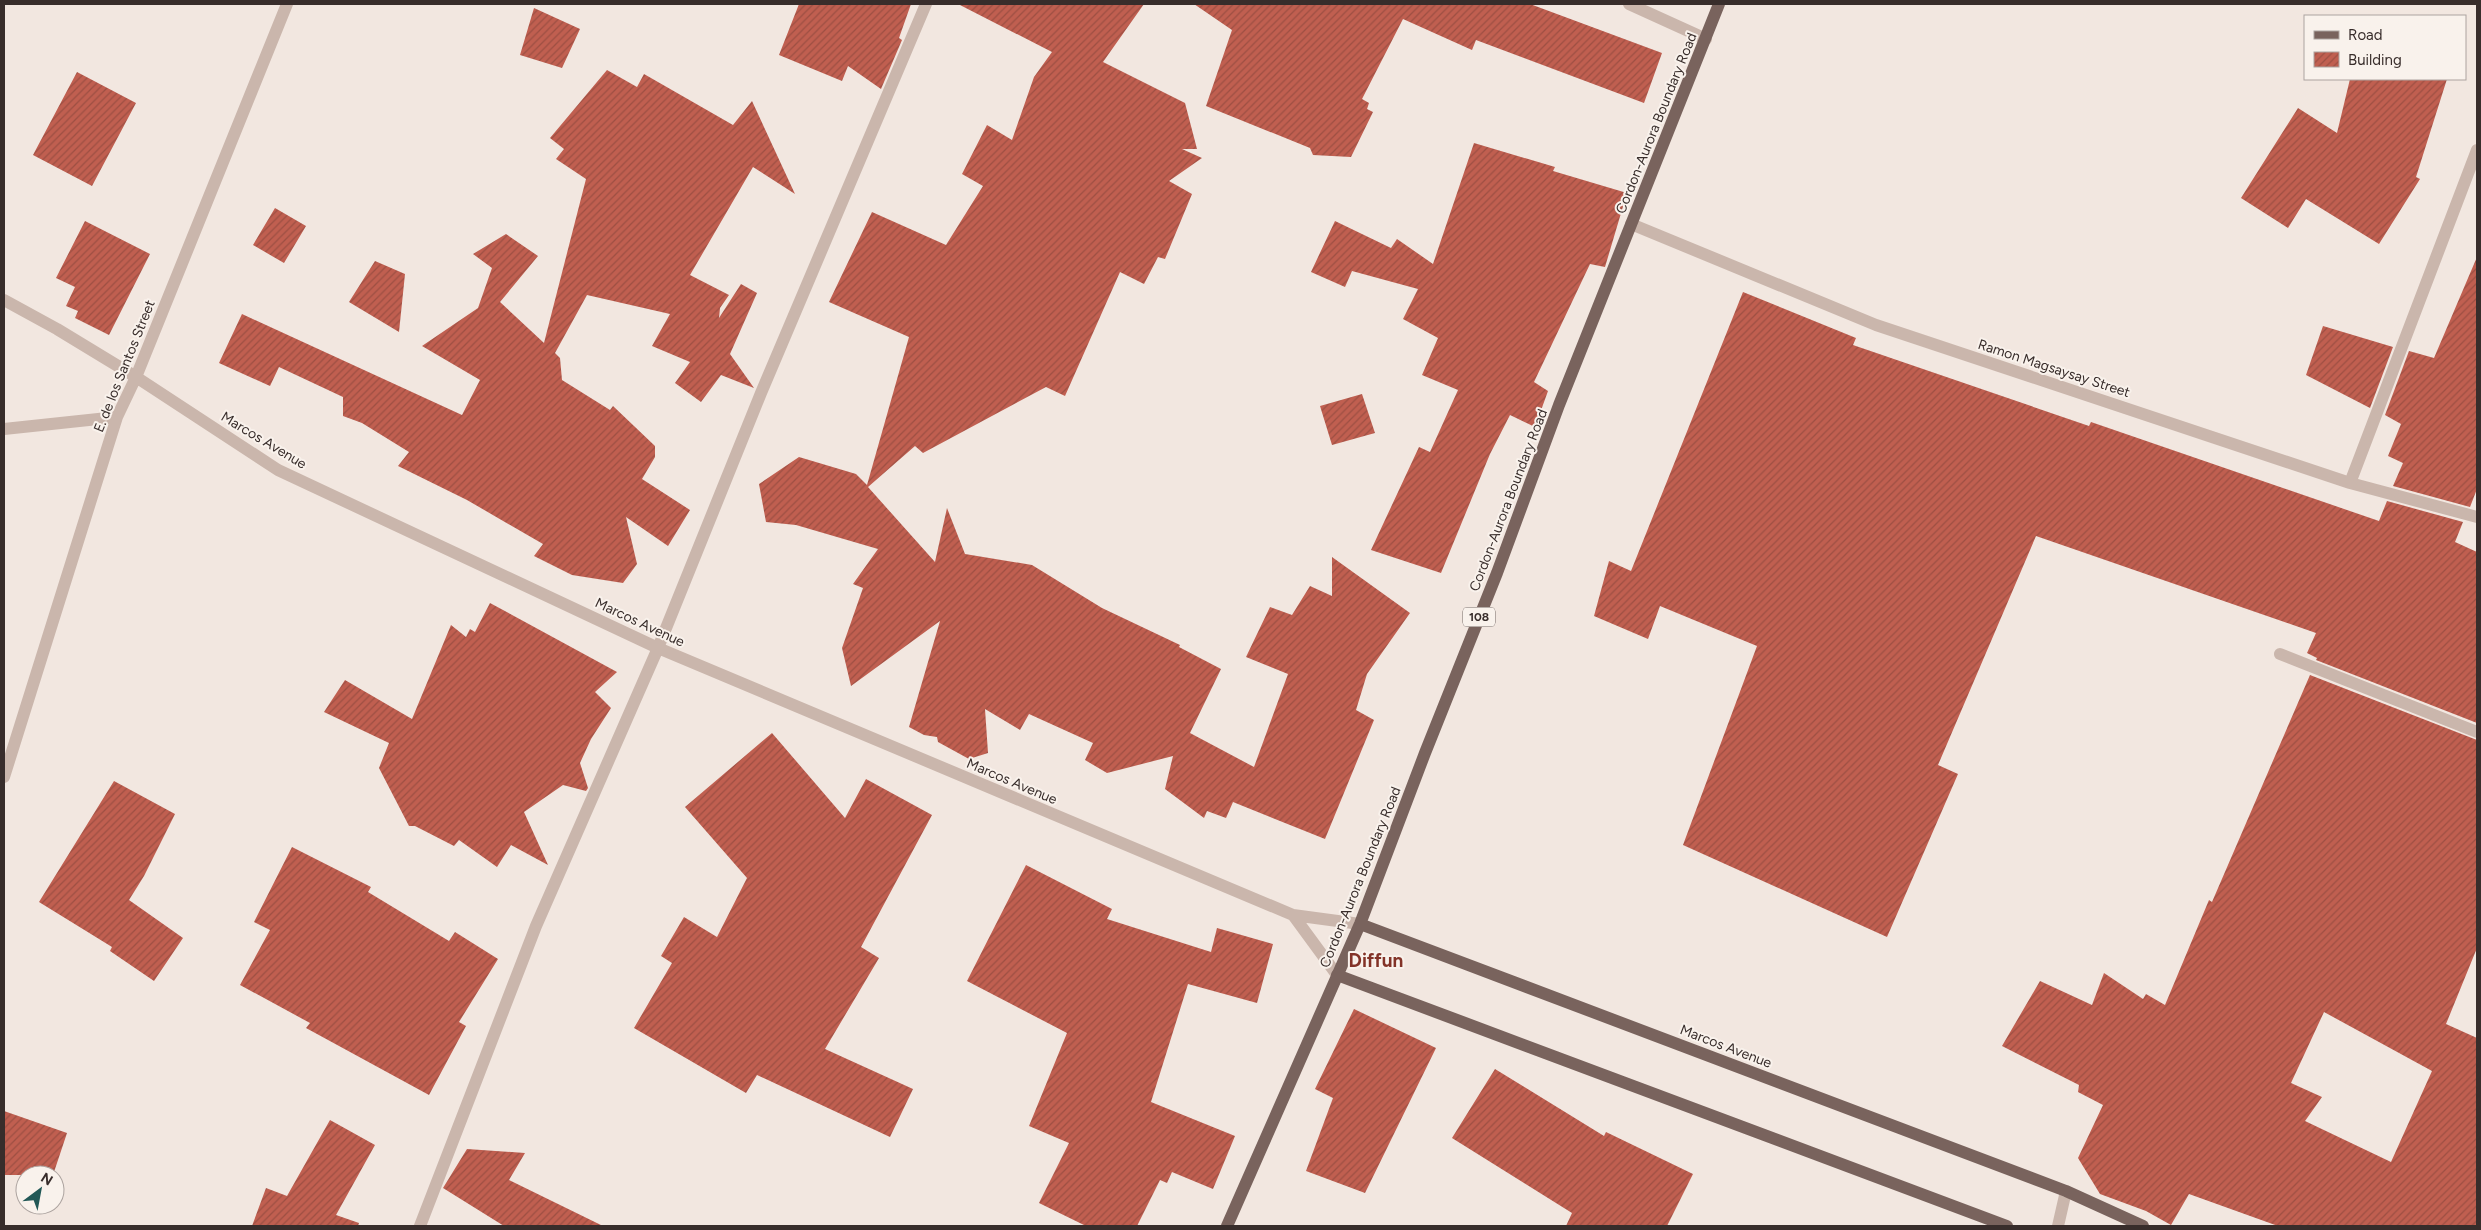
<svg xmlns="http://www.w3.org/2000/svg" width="2481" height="1230" font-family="Figtree,sans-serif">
	<defs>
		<pattern id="building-hatch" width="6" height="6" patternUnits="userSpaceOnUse" patternTransform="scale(1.25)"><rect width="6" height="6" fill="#c05f50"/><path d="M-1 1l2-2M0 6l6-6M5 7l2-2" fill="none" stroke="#9d4f43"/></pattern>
	</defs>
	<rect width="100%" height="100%" fill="#f2e7e0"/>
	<path fill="url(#building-hatch)" fill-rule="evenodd" d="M 799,4 L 911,4 L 899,38 L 902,40 L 881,89 L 848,66 L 842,81 L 779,55 Z
		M 958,4 L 1144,4 L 1103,62 L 1185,103 L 1197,149 L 1182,149 L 1202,158 L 1169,181 L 1192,194 L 1165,259 L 1158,257 L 1144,284 L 1120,272 L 1065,396 L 1046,387 L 923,453 L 915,446 L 868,487 L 935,562 L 947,508 L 965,554 L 1032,565 L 1102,608 L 1180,645 L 1179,647 L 1221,669 L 1190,733 L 1254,767 L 1288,674 L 1246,657 L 1270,607 L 1292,615 L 1310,586 L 1332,596 L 1332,557 L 1410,613 L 1367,674 L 1356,710 L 1374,720 L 1325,839 L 1233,802 L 1226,818 L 1207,811 L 1204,818 L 1165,789 L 1173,756 L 1107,773 L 1085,760 L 1093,743 L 1029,714 L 1020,730 L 985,709 L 988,753 L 969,759 L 938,742 L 937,737 L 924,735 L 909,727 L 940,621 L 851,686 L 842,648 L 863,588 L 853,584 L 878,549 L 796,525 L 766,522 L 759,484 L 799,457 L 856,474 L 867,485 L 909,337 L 829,302 L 872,212 L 946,245 L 983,186 L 962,174 L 987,125 L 1012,140 L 1034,77 L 1052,52 Z
		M 1194,4 L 1530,4 L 1662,53 L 1644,103 L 1476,40 L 1472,50 L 1403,19 L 1362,99 L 1369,103 L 1367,109 L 1373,112 L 1351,157 L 1313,155 L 1310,148 L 1206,106 L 1232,30 Z
		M 534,8 L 580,29 L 562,68 L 520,55 Z
		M 607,70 L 637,87 L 644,74 L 733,125 L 752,101 L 795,194 L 753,167 L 690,275 L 729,295 L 720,308 L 719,318 L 741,284 L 757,293 L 730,354 L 754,388 L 721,375 L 701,402 L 675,383 L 690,362 L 652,346 L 670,314 L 587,295 L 555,353 L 560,358 L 562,380 L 610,410 L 613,406 L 655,446 L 655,457 L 642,479 L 690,510 L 668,546 L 626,517 L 637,564 L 623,583 L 572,575 L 534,556 L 543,544 L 467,500 L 398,466 L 409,452 L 362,423 L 343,416 L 343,397 L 279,367 L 270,386 L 219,363 L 242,314 L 462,415 L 480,380 L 422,346 L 478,308 L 492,268 L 473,254 L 506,234 L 538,256 L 500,302 L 544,343 L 586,179 L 556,159 L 564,149 L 550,138 Z
		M 77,72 L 136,103 L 92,186 L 33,155 Z
		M 2350,79 L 2447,79 L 2416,177 L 2420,179 L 2379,244 L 2306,199 L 2288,228 L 2241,198 L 2298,108 L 2337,133 Z
		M 1474,143 L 1555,167 L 1553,171 L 1627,193 L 1605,267 L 1590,264 L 1534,382 L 1548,391 L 1535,427 L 1510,415 L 1490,454 L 1441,573 L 1371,550 L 1419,447 L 1430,452 L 1458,390 L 1422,375 L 1438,338 L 1403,319 L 1418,289 L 1352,271 L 1345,287 L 1311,272 L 1335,221 L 1391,248 L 1397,239 L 1433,264 Z
		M 275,208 L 306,226 L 284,263 L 253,245 Z
		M 85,221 L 150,254 L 109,335 L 75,318 L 78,311 L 66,306 L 75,287 L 56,278 Z
		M 2477,257 L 2477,489 L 2470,507 L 2393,486 L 2403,463 L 2388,456 L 2401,424 L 2385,415 L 2409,351 L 2434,358 Z
		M 375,261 L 405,274 L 399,332 L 349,302 Z
		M 1743,292 L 1856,338 L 1853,345 L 2089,426 L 2091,422 L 2379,521 L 2387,501 L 2463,522 L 2455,542 L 2477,552 L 2477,723 L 2316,660 L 2317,658 L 2307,653 L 2316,633 L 2036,536 L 1938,765 L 1958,774 L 1887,937 L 1683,845 L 1757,646 L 1660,606 L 1648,639 L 1594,616 L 1609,561 L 1631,571 Z
		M 2323,326 L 2393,347 L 2370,408 L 2306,375 Z
		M 1362,394 L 1375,433 L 1332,445 L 1320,406 Z
		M 490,603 L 617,672 L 595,692 L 611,708 L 591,739 L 580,763 L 588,788 L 586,791 L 563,785 L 524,812 L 548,865 L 511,845 L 497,867 L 459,840 L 454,846 L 415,826 L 409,826 L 379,768 L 389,743 L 324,712 L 345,680 L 412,719 L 451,625 L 466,637 L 470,629 L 475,632 Z
		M 2310,675 L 2477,740 L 2477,948 L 2446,1024 L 2477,1038 L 2477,1226 L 2278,1226 L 2189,1194 L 2171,1225 L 2146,1211 L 2100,1194 L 2078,1158 L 2103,1105 L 2078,1092 L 2079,1085 L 2002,1046 L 2040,981 L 2092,1005 L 2104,973 L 2143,999 L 2146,994 L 2165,1005 L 2209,900 L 2212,902 ZM 2324,1012 L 2432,1071 L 2391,1162 L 2305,1121 L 2322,1097 L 2291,1083 Z
		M 772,733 L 845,818 L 866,779 L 932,815 L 861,947 L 879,958 L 825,1049 L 913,1089 L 890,1137 L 757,1075 L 746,1093 L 634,1028 L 672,963 L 661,956 L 684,917 L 717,937 L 747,878 L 685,807 Z
		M 114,781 L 175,814 L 144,876 L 129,900 L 183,938 L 154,981 L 110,951 L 112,947 L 39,902 Z
		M 292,847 L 371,887 L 368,892 L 449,941 L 455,932 L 498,959 L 459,1022 L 466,1026 L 429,1095 L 306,1028 L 310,1023 L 240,985 L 270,930 L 254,922 Z
		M 1026,865 L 1112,909 L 1107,919 L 1211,952 L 1217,928 L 1273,944 L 1257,1003 L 1188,984 L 1151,1102 L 1235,1136 L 1213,1189 L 1172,1172 L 1167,1183 L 1160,1180 L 1137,1226 L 1086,1226 L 1039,1203 L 1069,1143 L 1029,1126 L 1067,1033 L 967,981 Z
		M 1354,1009 L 1436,1048 L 1365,1193 L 1306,1171 L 1333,1098 L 1315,1089 Z
		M 1495,1069 L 1604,1136 L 1606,1132 L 1693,1174 L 1667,1226 L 1566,1226 L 1572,1213 L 1452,1138 Z
		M 4,1111 L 67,1133 L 53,1175 L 4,1175 Z
		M 330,1120 L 375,1145 L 336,1215 L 359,1223 L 358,1226 L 252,1226 L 266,1188 L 287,1196 Z
		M 467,1149 L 525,1153 L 509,1180 L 603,1226 L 504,1226 L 443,1188 Z"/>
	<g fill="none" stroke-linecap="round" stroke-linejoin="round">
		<path stroke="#cab6ac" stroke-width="12" d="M 1629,4 L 1706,39
			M 1631,224 L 1876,325 L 2350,483 L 2477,517
			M 4,300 L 57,329 L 136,377 L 278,470 L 658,648 L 1293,915 L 1360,924
			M 4,429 L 117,417
			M 2350,483 L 2477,150
			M 2280,654 L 2477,732
			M 4,777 L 117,417 L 136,377 L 287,4
			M 1293,915 L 1337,975
			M 420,1226 L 536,926 L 658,648 L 761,393 L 926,4
			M 2058,1226 L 2066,1191"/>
		<path stroke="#79635d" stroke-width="12" d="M 1360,924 L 2066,1191 L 2143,1226
			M 1337,975 L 2007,1226
			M 1227,1226 L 1360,924 L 1425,753 L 1497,573 L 1559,405 L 1719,4"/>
	</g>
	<g text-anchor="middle" stroke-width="4" stroke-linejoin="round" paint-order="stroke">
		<rect fill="#f9f2ec" stroke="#726865" stroke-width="1" x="1463" y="607.5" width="32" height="19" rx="4"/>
		<g font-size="12" font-weight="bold" fill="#382d2b">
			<text x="1479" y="621">108</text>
		</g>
		<g font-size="14" fill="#382d2b" stroke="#f9f2ec">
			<text transform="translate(1656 123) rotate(-68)" y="5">Cordon-Aurora Boundary Road</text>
			<text transform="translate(124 366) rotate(-68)" y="5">E. de los Santos Street</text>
			<text transform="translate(2054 368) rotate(18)" y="5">Ramon Magsaysay Street</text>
			<text transform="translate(264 440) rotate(31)" y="5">Marcos Avenue</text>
			<text transform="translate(1508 500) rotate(-69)" y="5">Cordon-Aurora Boundary Road</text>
			<text transform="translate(640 622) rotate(25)" y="5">Marcos Avenue</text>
			<text transform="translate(1012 781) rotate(23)" y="5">Marcos Avenue</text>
			<text transform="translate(1360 877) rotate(-68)" y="5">Cordon-Aurora Boundary Road</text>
			<text transform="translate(1726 1046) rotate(21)" y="5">Marcos Avenue</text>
		</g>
		<g font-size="19" font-weight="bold" fill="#833328" stroke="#f9f2ec">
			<text x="1376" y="967">Diffun</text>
		</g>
	</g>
	<rect width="2481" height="1230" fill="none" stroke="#382d2b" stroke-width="10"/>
	<rect x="2304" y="15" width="162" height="65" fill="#f9f2ec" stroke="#aca39f"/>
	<rect x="2314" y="31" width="25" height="8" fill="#79635d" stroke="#aca39f"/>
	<text x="2348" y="40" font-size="15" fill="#382d2b">Road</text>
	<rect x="2314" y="52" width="25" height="15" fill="url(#building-hatch)" stroke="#aca39f"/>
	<text x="2348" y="65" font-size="15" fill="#382d2b">Building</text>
	<g transform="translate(40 1190) rotate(32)"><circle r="24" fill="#f9f2ec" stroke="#aca39f"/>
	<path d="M0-4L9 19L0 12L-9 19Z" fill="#225856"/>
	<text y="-8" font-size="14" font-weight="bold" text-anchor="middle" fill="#382d2b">N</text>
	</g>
</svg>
